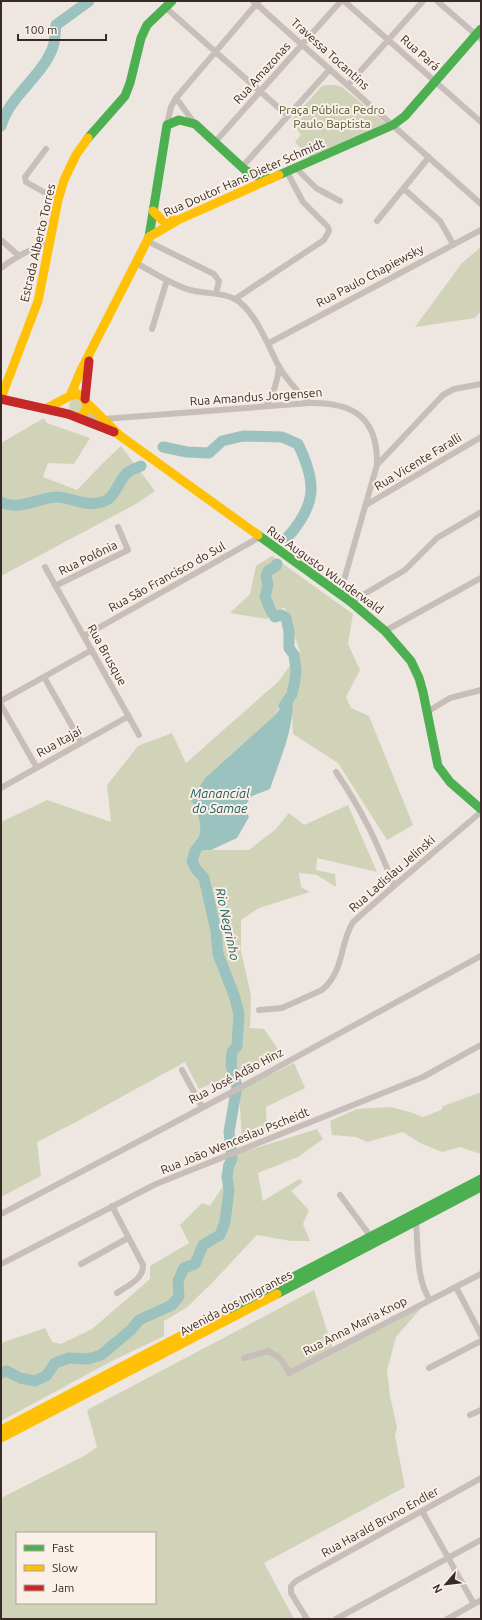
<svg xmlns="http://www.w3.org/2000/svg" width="482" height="1620" font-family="Ubuntu,sans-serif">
	<rect width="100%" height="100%" fill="#eee6e1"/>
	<path fill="#d1d3b9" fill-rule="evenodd" d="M 327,85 L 335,85 L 342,87 L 386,124 L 310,158 L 295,142 L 301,135 L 291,120 L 322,86 Z
		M 481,247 L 481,311 L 475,318 L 415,327 L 462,263 Z
		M69 406a7 7 0 1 1 14 0a7 7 0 1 1-14 0Z
		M 44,418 L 47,423 L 90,438 L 74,464 L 48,463 L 43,477 L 77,490 L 103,463 L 121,446 L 155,491 L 136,504 L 1,576 L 1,443 Z
		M 272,556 L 353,614 L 348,644 L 360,670 L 346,697 L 351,708 L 369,716 L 413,825 L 387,840 L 338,763 L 293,734 L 291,683 L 275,715 L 205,778 L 191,800 L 200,817 L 201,835 L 195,850 L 249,850 L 276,829 L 289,813 L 304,825 L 348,805 L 377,872 L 317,858 L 316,870 L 335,874 L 336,887 L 317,875 L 299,873 L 301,887 L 310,892 L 259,908 L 241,920 L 241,951 L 251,996 L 250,1028 L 264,1029 L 280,1052 L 261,1063 L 199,1089 L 185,1062 L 76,1122 L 37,1142 L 41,1176 L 1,1197 L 1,822 L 47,800 L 111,822 L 107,785 L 138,746 L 172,733 L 186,763 L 279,681 L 300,651 L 284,607 L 267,619 L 230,613 L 250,594 L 256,566 Z
		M 294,1063 L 305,1088 L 266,1107 L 267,1130 L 242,1139 L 239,1090 Z
		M 479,1093 L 481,1095 L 481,1154 L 460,1147 L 442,1152 L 420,1143 L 403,1132 L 367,1142 L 356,1137 L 332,1135 L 330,1121 L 357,1109 L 390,1107 L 410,1112 L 423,1117 L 441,1110 L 443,1106 Z
		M 317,1129 L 323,1139 L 298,1157 L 258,1173 L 263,1201 L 299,1179 L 303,1182 L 291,1191 L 309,1210 L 303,1224 L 310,1241 L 291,1241 L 257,1235 L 211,1284 L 186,1308 L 164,1321 L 164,1336 L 110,1362 L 1,1421 L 1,1343 L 45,1328 L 52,1342 L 61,1344 L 92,1329 L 150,1279 L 150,1266 L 189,1243 L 180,1225 L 202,1203 L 210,1206 L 224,1185 L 223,1164 L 236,1154 Z
		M 314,1290 L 333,1349 L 422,1307 L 396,1337 L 387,1370 L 390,1396 L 397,1427 L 395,1436 L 405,1487 L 264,1563 L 294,1619 L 1,1619 L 1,1498 L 84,1456 L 97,1447 L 87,1410 ZM 17,1533 L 155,1533 L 155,1603 L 17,1603 Z"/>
	<path fill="#9bc2be" d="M 292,693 C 296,727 280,758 270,789 L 252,796 L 244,807 L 249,817 L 237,838 L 211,850 L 195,850 C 203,828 202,821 191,800 L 205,778 L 275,715 Z"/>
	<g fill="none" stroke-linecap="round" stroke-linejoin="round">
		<path stroke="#9bc2be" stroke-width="11" d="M 1,126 C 10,95 42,77 53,47 C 55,41 55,32 56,25 L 89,1
			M 163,447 L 187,452 L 209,453 L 222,441 L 243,436 L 282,437 L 298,444 C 317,483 317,504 287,538
			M 1,502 C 18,511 36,499 55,497 C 71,496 88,510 107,500 C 115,495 119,482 125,475 C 128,471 136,468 141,466
			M 277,564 L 276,566 L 268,571 L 266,576 L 268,585 L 265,597 L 271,611 L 275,617 L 281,615 L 286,618 L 289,631 L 289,648 L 294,655 L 296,670 L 295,680 L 292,694 L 284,706
			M 1,1373 L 7,1371 L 20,1378 L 35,1381 L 46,1376 L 55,1363 L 69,1358 L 88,1359 L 101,1355 L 131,1330 L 139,1320 L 172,1305 L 179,1296 L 178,1281 L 184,1268 L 195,1264 L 203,1245 L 220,1235 L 225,1222 L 229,1190 L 227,1177 L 229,1165 L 232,1159 L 229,1132 L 237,1086 L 231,1065 L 232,1052 L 237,1046 L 239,1014 L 234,995 L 218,954 L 216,931 L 204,878 L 196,869 L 192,861 L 195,851 L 204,839"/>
		<path stroke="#c7beba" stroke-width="6" d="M 253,1 L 481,204
			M 344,1 L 481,122
			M 437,1 L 481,39
			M 165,7 L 288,116
			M 348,85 L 423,1
			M 176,98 L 195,124
			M 167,125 L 171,107 L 176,98 L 259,1
			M 215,142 L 341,1
			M 46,149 L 25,177 L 26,182 L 58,200
			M 242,167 L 330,69
			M 296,168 L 316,188 L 340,201
			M 404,189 L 440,221 L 453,244
			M 377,221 L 429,157
			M 1,240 L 18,255
			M 147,241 L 214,274 L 219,281 L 216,294
			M 136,263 C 153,272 172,285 190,290 C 205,294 222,292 235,299 C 254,309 269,347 278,365 C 286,379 298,392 309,403
			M 1,268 C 17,256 31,248 50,243
			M 235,299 L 324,240 L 329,231 L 328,227 L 303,202 L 287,172
			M 152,329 L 167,280
			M 269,343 L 481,230
			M 266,406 C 274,393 278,381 279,366
			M 83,415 L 104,419 L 309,403 C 354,402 378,418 377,465 L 340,594
			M 377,465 L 443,395 L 454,389 L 481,384
			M 366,505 L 481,437
			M 45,567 L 139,735
			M 55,586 L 128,550 L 118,527
			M 351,602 L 405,570 L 437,538 L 481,512
			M 385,631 L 481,578
			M 84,636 L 260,537
			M 44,677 L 81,742
			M 1,701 L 92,650
			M 1,705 L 37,768
			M 427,712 L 450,698 L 481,690
			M 336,772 C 362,810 378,844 394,886
			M 1,788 L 129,716
			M 259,1010 L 282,1008 L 322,990 C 345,970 339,945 353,922 L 394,886 L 481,812
			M 182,1070 L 202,1107
			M 340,1195 L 371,1237
			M 112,1206 L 143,1265 C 144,1279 127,1286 117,1293
			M 1,1214 L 234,1091 L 481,956
			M 416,1221 C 418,1245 416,1280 430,1300
			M 1,1264 L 156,1184 L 423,1077 L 481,1045
			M 81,1264 L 128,1238
			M 456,1287 L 481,1335
			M 244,1358 L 268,1351 C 279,1356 284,1362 289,1373 L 481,1274
			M 429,1368 L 481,1341
			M 470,1415 L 481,1410
			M 422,1511 L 474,1604
			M 307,1619 L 291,1593 L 291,1586 L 296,1581 L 481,1478
			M 336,1619 L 481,1540
			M 447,1619 L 481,1600"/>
		<path stroke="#4caf50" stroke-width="9" d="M 88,138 L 125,96 L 130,83 L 141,38 L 147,25 L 172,1
			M 279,175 L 393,125 L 405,116 L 481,29
			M 149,237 L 167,125 L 179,120 L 195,124 L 245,170 L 257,176 L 270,179
			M 258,535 L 351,602 L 385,631 L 411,661 L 419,678 L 423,692 L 438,766 L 450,782 L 481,809
			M 277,1294 L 481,1187
			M 226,1312 L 481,1179"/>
		<path stroke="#ffc107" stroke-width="9" d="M 153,211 L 162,220 L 175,220
			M 70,396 L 81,370 L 149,237 L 178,220 L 279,175
			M 1,398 L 38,301 L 58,200 L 64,180 L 76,155 L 88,138
			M 87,403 L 119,435 L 258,535
			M 47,408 L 70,396 L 78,394 L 85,399 L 87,408 L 83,415 L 77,417
			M 1,1430 L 226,1312
			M 1,1438 L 277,1294"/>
		<path stroke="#c62828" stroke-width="9" d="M 1,399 L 68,414 L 114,432
			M 85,399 L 89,361"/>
	</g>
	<g text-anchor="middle" stroke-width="4" stroke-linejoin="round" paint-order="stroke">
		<g font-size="12" fill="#382b27" stroke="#fbf0e8">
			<text transform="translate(420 53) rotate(41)" y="4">Rua Pará</text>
			<text transform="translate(330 54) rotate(42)" y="4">Travessa Tocantins</text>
			<text transform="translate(262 73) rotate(-48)" y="4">Rua Amazonas</text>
			<text transform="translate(244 178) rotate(-24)" y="4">Rua Doutor Hans Dieter Schmidt</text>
			<text transform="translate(38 243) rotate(-77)" y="4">Estrada Alberto Torres</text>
			<text transform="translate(370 276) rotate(-28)" y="4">Rua Paulo Chapiewsky</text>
			<text transform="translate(256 397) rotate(-4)" y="4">Rua Amandus Jorgensen</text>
			<text transform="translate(418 462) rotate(-31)" y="4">Rua Vicente Faralli</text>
			<text transform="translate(88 558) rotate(-26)" y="4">Rua Polônia</text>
			<text transform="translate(325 570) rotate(36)" y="4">Rua Augusto Wunderwald</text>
			<text transform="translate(167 577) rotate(-29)" y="4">Rua São Francisco do Sul</text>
			<text transform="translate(107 655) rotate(61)" y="4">Rua Brusque</text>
			<text transform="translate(59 742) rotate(-29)" y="4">Rua Itajaí</text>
			<text transform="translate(392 874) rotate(-41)" y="4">Rua Ladislau Jelinski</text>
			<text transform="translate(236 1076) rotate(-28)" y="4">Rua José Adão Hinz</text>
			<text transform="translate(235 1141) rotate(-22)" y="4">Rua João Wenceslau Pscheidt</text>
			<text transform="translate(236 1303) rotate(-28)" y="4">Avenida dos Imigrantes</text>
			<text transform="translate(355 1326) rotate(-27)" y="4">Rua Anna Maria Knop</text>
			<text transform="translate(380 1522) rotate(-29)" y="4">Rua Harald Bruno Endler</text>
		</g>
		<g font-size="12" fill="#4c5929" stroke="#fbf0e8">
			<text x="332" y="114">Praça Pública Pedro<tspan x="332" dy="14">Paulo Baptista</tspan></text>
		</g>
		<g font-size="13" font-style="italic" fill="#195d5b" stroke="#fbf0e8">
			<text x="220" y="798">Manancial<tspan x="220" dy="15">do Samae</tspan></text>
			<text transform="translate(228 924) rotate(78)" y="5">Rio Negrinho</text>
		</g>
	</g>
	<rect width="482" height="1620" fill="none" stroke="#382b27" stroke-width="4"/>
	<rect x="16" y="1532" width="140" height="72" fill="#fbf0e8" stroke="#ada19b"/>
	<rect x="24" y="1545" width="20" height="6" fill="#4caf50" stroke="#ada19b"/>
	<text x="52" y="1552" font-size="12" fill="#382b27">Fast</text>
	<rect x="24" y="1565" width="20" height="6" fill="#ffc107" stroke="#ada19b"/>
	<text x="52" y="1572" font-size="12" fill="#382b27">Slow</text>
	<rect x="24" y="1585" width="20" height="6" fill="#c62828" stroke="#ada19b"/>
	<text x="52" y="1592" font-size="12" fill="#382b27">Jam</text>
	<g transform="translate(446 1584) rotate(242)" stroke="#fbf0e8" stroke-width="3" paint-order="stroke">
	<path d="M0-3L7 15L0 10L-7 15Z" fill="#382b27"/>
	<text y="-6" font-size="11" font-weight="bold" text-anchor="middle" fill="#382b27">N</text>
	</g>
	<path d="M18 34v6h88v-6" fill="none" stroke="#382b27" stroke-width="2"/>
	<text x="24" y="34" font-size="12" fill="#382b27" stroke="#fbf0e8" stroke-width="3" paint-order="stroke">100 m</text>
</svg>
